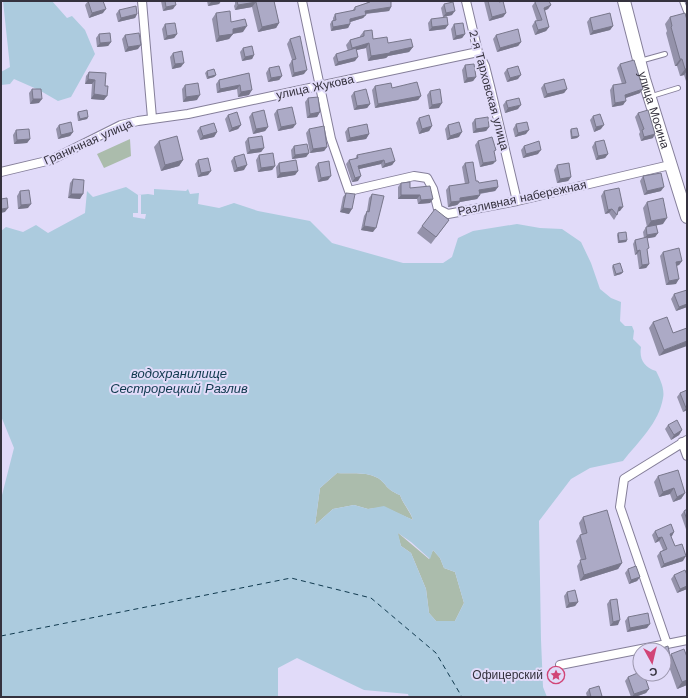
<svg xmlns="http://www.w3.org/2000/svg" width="688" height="698" font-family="'Work Sans',sans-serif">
	<rect width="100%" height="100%" fill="#e1dbf9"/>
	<path fill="#abbcac" d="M 130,139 L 131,156 L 104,168 L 97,154 Z
		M 337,473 C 350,474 366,471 378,478 C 388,485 385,489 400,495 C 403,504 410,511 413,520 L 384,507 L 368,509 L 354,505 L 333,509 L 315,525 L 320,488 Z
		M 397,532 L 429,559 L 433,550 L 440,558 L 444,568 L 455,572 L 464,603 L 455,621 L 436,621 L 429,613 L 426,589 L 411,553 L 401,546 Z"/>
	<path fill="#accbde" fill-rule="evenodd" d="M 3,1 L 52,1 L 67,18 L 72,16 L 85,30 L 95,54 L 71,97 L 58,101 L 39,90 L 14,79 L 10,84 L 1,85 L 1,72 L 10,67 Z
		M 126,187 L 138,195 L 148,194 L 154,195 L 154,189 L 186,191 L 188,189 L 190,194 L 199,193 L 198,204 L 219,208 L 234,203 L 258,211 L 310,221 L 332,243 L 403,263 L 443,263 L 452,257 L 458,238 L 473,231 L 517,224 L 540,228 L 562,229 L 581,242 L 591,263 L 600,289 L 611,298 L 621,302 L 620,321 L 625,326 L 632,326 L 634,331 L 633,339 L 641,347 C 639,359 644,367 656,371 C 660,379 665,389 663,398 C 659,423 638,442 623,461 L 590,468 L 571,479 L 539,521 L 541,640 L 543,687 L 547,697 L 409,697 L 408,694 L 364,690 L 297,658 L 278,668 L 278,697 L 1,697 L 1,499 L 14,448 L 1,416 L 1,231 L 6,227 L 23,232 L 36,225 L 48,233 L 85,213 L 87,191 L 93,197 ZM 337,473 C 350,474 366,471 378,478 C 388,485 385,489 400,495 C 403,504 410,510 413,520 L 384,506 L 368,509 L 354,505 L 333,509 L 315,525 L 320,488 ZM 398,533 L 411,542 L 430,559 L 433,550 L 440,558 L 444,568 L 455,572 L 464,603 L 455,621 L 436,621 L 429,613 L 426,589 L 411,553 L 401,546 Z"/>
	<path fill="#e1dbf9" d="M 138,195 L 141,195 L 141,214 L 146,214 L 145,219 L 133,217 L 133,213 L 138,213 Z"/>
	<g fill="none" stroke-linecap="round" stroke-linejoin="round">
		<path stroke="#10394e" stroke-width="1" stroke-dasharray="5 4" stroke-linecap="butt" d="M 1,636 L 291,578 L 371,598 L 436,653 L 462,697"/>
		<defs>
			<path id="lane" d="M 682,1 L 687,14
				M 640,61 L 665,54
				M 652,96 L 678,88"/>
			<path id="street" d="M 142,1 L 152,118
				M 302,1 L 331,139 L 349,191 L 414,176 L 427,178 L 433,189 L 438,209 L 448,214 L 517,201 L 670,165
				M 466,1 L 478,52 L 485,66 L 491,90 L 517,201
				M 1,172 L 51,160 L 121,125 L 138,121 L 188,114 L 478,52
				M 682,442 L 687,456
				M 667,644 L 687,640
				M 560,665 L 667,644 L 620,507 L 624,479 L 687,440"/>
			<g id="secondary">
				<path id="s1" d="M 624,1 L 644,79 L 687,217"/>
			</g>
		</defs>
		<use href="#lane" stroke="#857f9a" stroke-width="6"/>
		<use href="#street" stroke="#857f9a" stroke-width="10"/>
		<use href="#secondary" stroke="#857f9a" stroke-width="14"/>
		<use href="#lane" stroke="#fff" stroke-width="4"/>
		<use href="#street" stroke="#fff" stroke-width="8"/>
		<use href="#secondary" stroke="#fff" stroke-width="12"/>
	</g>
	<path fill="#9492aa" d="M 88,1 L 103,13 L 89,18 L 85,5 Z
		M 161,1 L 175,1 L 173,9 L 163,11 Z
		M 207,1 L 221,1 L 219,4 L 208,6 Z
		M 235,1 L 274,1 L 279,23 L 276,28 L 258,32 L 252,7 L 235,10 L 234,6 L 235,4 Z
		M 366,1 L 391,1 L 391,7 L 389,11 L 366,14 L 363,18 L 350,22 L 350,24 L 348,28 L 331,31 L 330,24 L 332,21 L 333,21 L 333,18 L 335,14 L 352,11 L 355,7 L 367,3 Z
		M 484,1 L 499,1 L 506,13 L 503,17 L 489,21 Z
		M 535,2 L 551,5 L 548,9 L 544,11 L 549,27 L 546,31 L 535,35 L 532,26 L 535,21 L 537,21 L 532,6 Z
		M 444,4 L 452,15 L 443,17 L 441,8 Z
		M 119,10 L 137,14 L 135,18 L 118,22 L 116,14 Z
		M 216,13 L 231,22 L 243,32 L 233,34 L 229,39 L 216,42 L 212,19 Z
		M 670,17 L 687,20 L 687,84 L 684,75 L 680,76 L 677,66 L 675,66 L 666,33 L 667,31 L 665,24 Z
		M 590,18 L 613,26 L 610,30 L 590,35 L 587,22 Z
		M 431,19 L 448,25 L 445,29 L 429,31 L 428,23 Z
		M 165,24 L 177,34 L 174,38 L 164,40 L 162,29 Z
		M 454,24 L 465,34 L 462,38 L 453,40 L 451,29 Z
		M 364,31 L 373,39 L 388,43 L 413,47 L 409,52 L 388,56 L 386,58 L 368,61 L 366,48 L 356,50 L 355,61 L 335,66 L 333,58 L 336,54 L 348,51 L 346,45 L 350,40 L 360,37 L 360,36 Z
		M 99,34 L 111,42 L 108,46 L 97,47 L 96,38 Z
		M 125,35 L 138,49 L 125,52 L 122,39 Z
		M 496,35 L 521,42 L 518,46 L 497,52 L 493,39 Z
		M 290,39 L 304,74 L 292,77 L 289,65 L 292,60 L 287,44 Z
		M 243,48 L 254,55 L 252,59 L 242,61 L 240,52 Z
		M 173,53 L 181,67 L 172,69 L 170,57 Z
		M 620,64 L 640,93 L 626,98 L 623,105 L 612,107 L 610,90 L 613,85 L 622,84 L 617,68 Z
		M 465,65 L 476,77 L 473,81 L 464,83 L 462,70 Z
		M 269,68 L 282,76 L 279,80 L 268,82 L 266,73 Z
		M 507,69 L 518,79 L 507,82 L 504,73 Z
		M 207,71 L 216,75 L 214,77 L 207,79 L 205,73 Z
		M 89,72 L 106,73 L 104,100 L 91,99 L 92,84 L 85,84 L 86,76 Z
		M 249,73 L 249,95 L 238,97 L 237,89 L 217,93 L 216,84 L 219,80 Z
		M 544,84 L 567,89 L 564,93 L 544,98 L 541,88 Z
		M 185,85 L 197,100 L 183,102 L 182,89 Z
		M 375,86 L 392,88 L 421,96 L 418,100 L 375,108 L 372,90 Z
		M 32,89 L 39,103 L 30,104 L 29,93 Z
		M 430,91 L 439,108 L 429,109 L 427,95 Z
		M 354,92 L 370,104 L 367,108 L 354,110 L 351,96 Z
		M 308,98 L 320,112 L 317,117 L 307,118 L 305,102 Z
		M 506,101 L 518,109 L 505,113 L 503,105 Z
		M 277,110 L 293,128 L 278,131 L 274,114 Z
		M 78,112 L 88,117 L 87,119 L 78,121 L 77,114 Z
		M 252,113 L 268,127 L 265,131 L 253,134 L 249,117 Z
		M 638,113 L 653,138 L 641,141 L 639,134 L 640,132 L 635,117 Z
		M 228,115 L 241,125 L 238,129 L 229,132 L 225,119 Z
		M 593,116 L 601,129 L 594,132 L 590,120 Z
		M 419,118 L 432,126 L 429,131 L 419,134 L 416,123 Z
		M 475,119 L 489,127 L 486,131 L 473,133 L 472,123 Z
		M 516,124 L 526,134 L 515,137 L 513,129 Z
		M 59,125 L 73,132 L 70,136 L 58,139 L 56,129 Z
		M 448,125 L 459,137 L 447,140 L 445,129 Z
		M 200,127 L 217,132 L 214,137 L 200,140 L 197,131 Z
		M 348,128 L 369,134 L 366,139 L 347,142 L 345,132 Z
		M 309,129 L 327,147 L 324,151 L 310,153 L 306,133 Z
		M 571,129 L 579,136 L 577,138 L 571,139 L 570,131 Z
		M 16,130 L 30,139 L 27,143 L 14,144 L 13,135 Z
		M 248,138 L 264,148 L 261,152 L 247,154 L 245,142 Z
		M 159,141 L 183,160 L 179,166 L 161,171 L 154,147 Z
		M 478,141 L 494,152 L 493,164 L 480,167 L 475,145 Z
		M 595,142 L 608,154 L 605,158 L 596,160 L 592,147 Z
		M 294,146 L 309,153 L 306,157 L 292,159 L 291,150 Z
		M 524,146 L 538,154 L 523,158 L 521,150 Z
		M 259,155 L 275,166 L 272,170 L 258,172 L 256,160 Z
		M 357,155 L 395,161 L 392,165 L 382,168 L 381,164 L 359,169 L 358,181 L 352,182 L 346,164 L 349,160 L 355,159 Z
		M 234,157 L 244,170 L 234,172 L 231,161 Z
		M 198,160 L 208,175 L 198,177 L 195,164 Z
		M 279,163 L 298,171 L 295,175 L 277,178 L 276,167 Z
		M 318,163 L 328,180 L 318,182 L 315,167 Z
		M 465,163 L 476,181 L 479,183 L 498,187 L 495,191 L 480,194 L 480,195 L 477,199 L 460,202 L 457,205 L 448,207 L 446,190 L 449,186 L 465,184 L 462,167 Z
		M 557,165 L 571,177 L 568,181 L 557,183 L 554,170 Z
		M 643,176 L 661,191 L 644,195 L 640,181 Z
		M 73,179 L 80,199 L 68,198 L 70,183 Z
		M 401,183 L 410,188 L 433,199 L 430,203 L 418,204 L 417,199 L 398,199 L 398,187 Z
		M 20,191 L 28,208 L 18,209 L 17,196 Z
		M 604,191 L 620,211 L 618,211 L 617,215 L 614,220 L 609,213 L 605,214 L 601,196 Z
		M 346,193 L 349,214 L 340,212 L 343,197 Z
		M 372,194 L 373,232 L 361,230 L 364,216 L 367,211 L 369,198 Z
		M 647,202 L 663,224 L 654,226 L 658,233 L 655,237 L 647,238 L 647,252 L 649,264 L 646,268 L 639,269 L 637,254 L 635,255 L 633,244 L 635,240 L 644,238 L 643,232 L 646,227 L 647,227 L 643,208 Z
		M 449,220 L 431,244 L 417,233 L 422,226 Z
		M 618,233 L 627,240 L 626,242 L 618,243 L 617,235 Z
		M 663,252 L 682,261 L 679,265 L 677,266 L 676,284 L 666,285 L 660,256 Z
		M 613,265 L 623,272 L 621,274 L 614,276 L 612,267 Z
		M 674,294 L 687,307 L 676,311 L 671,299 Z
		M 653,322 L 673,333 L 687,328 L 659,356 L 649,328 Z
		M 687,390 L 687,410 L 683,412 L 677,397 L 680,393 Z
		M 668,425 L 682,430 L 679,435 L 671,440 L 665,429 Z
		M 658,476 L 685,493 L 681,499 L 673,502 L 670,494 L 659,497 L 654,482 Z
		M 687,509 L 687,532 L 681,515 L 684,511 Z
		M 583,517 L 622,563 L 618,569 L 580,581 L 577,566 L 581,560 L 576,541 L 580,535 L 582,535 L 579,523 Z
		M 655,531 L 674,532 L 671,537 L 675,546 L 683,561 L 661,568 L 657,556 L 660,552 L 663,550 L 659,541 L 655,543 L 652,535 Z
		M 628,569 L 640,577 L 637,581 L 629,584 L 625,573 Z
		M 674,575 L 687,575 L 687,589 L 677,593 L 671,579 Z
		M 567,592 L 578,602 L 575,606 L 566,608 L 564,596 Z
		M 610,600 L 618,625 L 610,626 L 607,604 Z
		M 628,617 L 647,628 L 627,632 L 625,621 Z
		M 664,650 L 670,656 L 671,654 L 687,685 L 677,689 L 667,661 L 667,660 L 664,661 Z
		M 628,677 L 649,689 L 646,693 L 635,697 L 631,697 L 625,681 Z
		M 589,689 L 602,696 L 601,697 L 587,697 L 586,693 Z"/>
	<path fill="#78778b" d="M 214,1 L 221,1 L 219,4 L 208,6 L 211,2 Z
		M 256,2 L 252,7 L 235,10 L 238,5 Z
		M 176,5 L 173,9 L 163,11 L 166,7 Z
		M 551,5 L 548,9 L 541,12 L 544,8 Z
		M 391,7 L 389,11 L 362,14 L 365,11 Z
		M 106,9 L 103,13 L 89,18 L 92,13 Z
		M 455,11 L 452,15 L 443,17 L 446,13 Z
		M 506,13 L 503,17 L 489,21 L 492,17 Z
		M 137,14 L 135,18 L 118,22 L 121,18 Z
		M 366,15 L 363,18 L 347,23 L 350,19 Z
		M 279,23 L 276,28 L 258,32 L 262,27 Z
		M 350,24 L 348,28 L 331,31 L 333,27 Z
		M 448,25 L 445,29 L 429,31 L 432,27 Z
		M 247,26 L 243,32 L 230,34 L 233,34 L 229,39 L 216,42 L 219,36 L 233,29 Z
		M 613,26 L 610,30 L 590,35 L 593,31 Z
		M 549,27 L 546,31 L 535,35 L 538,30 Z
		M 177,34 L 174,38 L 164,40 L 167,36 Z
		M 465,34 L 462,38 L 453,40 L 456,36 Z
		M 111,42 L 108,46 L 97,47 L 100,43 Z
		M 521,42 L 518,46 L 497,52 L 500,48 Z
		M 369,43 L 366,48 L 348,52 L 352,48 Z
		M 141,45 L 138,49 L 125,52 L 128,47 Z
		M 413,47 L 409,52 L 388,56 L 386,58 L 368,61 L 371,56 Z
		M 254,55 L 252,59 L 242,61 L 245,57 Z
		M 358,57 L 355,61 L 335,66 L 338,62 Z
		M 680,59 L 682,59 L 677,66 L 675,66 Z
		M 184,63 L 181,67 L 172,69 L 175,64 Z
		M 685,69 L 687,69 L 687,71 L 684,75 L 680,76 Z
		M 307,70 L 304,74 L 292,77 L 294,73 Z
		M 216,75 L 214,77 L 207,79 L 208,77 Z
		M 521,75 L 518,79 L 507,82 L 510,78 Z
		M 282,76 L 279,80 L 268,82 L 271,78 Z
		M 476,77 L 473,81 L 464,83 L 467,78 Z
		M 88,79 L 95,80 L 92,84 L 85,84 Z
		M 240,85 L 237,89 L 217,93 L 220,89 Z
		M 567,89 L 564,93 L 544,98 L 547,94 Z
		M 643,89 L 640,93 L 622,99 L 625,95 Z
		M 252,90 L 249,95 L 238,97 L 241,92 Z
		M 94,94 L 107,96 L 104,100 L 91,99 Z
		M 200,95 L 197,100 L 183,102 L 186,97 Z
		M 421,96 L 418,100 L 375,108 L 378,104 Z
		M 33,99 L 42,99 L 39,103 L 30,104 Z
		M 626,101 L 623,105 L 612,107 L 615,103 Z
		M 442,103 L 439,108 L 429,109 L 432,105 Z
		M 370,104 L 367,108 L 354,110 L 357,106 Z
		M 521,105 L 518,109 L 505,113 L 508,108 Z
		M 320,112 L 317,117 L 307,118 L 310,114 Z
		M 88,117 L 87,119 L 78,121 L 80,119 Z
		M 296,124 L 293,128 L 278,131 L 281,127 Z
		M 241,125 L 238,129 L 229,132 L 232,128 Z
		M 604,125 L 601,129 L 594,132 L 596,127 Z
		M 432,126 L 429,131 L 419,134 L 422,129 Z
		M 268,127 L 265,131 L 253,134 L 256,129 Z
		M 489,127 L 486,131 L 473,133 L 476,129 Z
		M 529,130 L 526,134 L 515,137 L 518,133 Z
		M 73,132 L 70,136 L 58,139 L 61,135 Z
		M 217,132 L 214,137 L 200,140 L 203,136 Z
		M 462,132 L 459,137 L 447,140 L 450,136 Z
		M 369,134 L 366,139 L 347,142 L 350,138 Z
		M 655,134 L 653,138 L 641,141 L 644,137 Z
		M 579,136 L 577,138 L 571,139 L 572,137 Z
		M 30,139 L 27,143 L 14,144 L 17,140 Z
		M 327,147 L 324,151 L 310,153 L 313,149 Z
		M 264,148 L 261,152 L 247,154 L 250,150 Z
		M 541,150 L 538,154 L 523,158 L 526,154 Z
		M 309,153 L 306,157 L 292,159 L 295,155 Z
		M 608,154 L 605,158 L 596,160 L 598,156 Z
		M 183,160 L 179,166 L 161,171 L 165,165 Z
		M 384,160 L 381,164 L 355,170 L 358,166 Z
		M 395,161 L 392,165 L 382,168 L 385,164 Z
		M 496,161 L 493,164 L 480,167 L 483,163 Z
		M 247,165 L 244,170 L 234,172 L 237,168 Z
		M 275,166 L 272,170 L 258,172 L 261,168 Z
		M 211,171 L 208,175 L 198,177 L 201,173 Z
		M 298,171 L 295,175 L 277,178 L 280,173 Z
		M 331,176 L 328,180 L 318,182 L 321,178 Z
		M 361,176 L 358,181 L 352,182 L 355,178 Z
		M 571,177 L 568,181 L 557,183 L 560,179 Z
		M 498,187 L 495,191 L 476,194 L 479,190 Z
		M 664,187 L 661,191 L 644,195 L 647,191 Z
		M 71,194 L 83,194 L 80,199 L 68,198 Z
		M 401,195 L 420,195 L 417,199 L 398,199 Z
		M 480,195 L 477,199 L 460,202 L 457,205 L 448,207 L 451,202 L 460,198 Z
		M 433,199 L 430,203 L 418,204 L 421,200 Z
		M 31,204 L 28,208 L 18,209 L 21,205 Z
		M 619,207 L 623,207 L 620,211 L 616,212 Z
		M 8,208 L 5,212 L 1,213 L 1,209 Z
		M 343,208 L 352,209 L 349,214 L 340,212 Z
		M 612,209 L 609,213 L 605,214 L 608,210 Z
		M 667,218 L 663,224 L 647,227 L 651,221 Z
		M 364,226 L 376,228 L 373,232 L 361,230 Z
		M 658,233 L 655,237 L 644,239 L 647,235 Z
		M 627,240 L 626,242 L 618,243 L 619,241 Z
		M 640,250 L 637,254 L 635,255 L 637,251 Z
		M 682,261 L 679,265 L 673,266 L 676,262 Z
		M 649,264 L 646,268 L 639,269 L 642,265 Z
		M 623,272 L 621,274 L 614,276 L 616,274 Z
		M 679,279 L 676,284 L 666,285 L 669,281 Z
		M 687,304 L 687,307 L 676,311 L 679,307 Z
		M 687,341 L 687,346 L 659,356 L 664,350 Z
		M 687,407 L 687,410 L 683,412 L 686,408 Z
		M 682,430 L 679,435 L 671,440 L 674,435 Z
		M 674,488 L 670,494 L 659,497 L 663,492 Z
		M 685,493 L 681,499 L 673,502 L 677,497 Z
		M 674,532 L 672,536 L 667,538 L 670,534 Z
		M 662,537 L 659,541 L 655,543 L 658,538 Z
		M 686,556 L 683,561 L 661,568 L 664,564 Z
		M 622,563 L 618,569 L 580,581 L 584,575 Z
		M 640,577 L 637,581 L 629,584 L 631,580 Z
		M 687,586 L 687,589 L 677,593 L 680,589 Z
		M 578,602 L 575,606 L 566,608 L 569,603 Z
		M 620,620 L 618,625 L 610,626 L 613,622 Z
		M 650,624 L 647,628 L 627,632 L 630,628 Z
		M 670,656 L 667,660 L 664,661 L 664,657 Z
		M 687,680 L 687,685 L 677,689 L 682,682 Z
		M 649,689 L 646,693 L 635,697 L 632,697 L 634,694 Z"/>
	<path fill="#acaac6" stroke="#78778b" d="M 88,1 L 103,1 L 106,9 L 92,13 Z
		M 165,1 L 175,1 L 176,5 L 166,7 Z
		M 237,1 L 274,1 L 279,23 L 262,27 L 256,2 L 238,5 Z
		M 370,1 L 391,1 L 391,7 L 365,11 L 366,15 L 350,19 L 350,24 L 333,27 L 332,21 L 336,20 L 335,14 L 355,10 L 355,7 L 370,2 Z
		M 488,1 L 499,1 L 499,2 L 503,1 L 506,13 L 492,17 Z
		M 538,1 L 549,1 L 551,5 L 544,8 L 549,27 L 538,30 L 535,21 L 542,20 L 535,2 Z
		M 453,2 L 455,11 L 446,13 L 444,4 Z
		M 136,6 L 137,14 L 121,18 L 119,10 Z
		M 230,11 L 231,22 L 245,19 L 247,26 L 233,29 L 233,34 L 219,36 L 216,13 Z
		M 610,13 L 613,26 L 593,31 L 590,18 Z
		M 685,13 L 687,20 L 687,69 L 685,69 L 682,59 L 680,59 L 671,27 L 672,26 L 670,17 Z
		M 447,17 L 448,25 L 432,27 L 431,19 Z
		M 175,23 L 177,34 L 167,36 L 165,24 Z
		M 463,23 L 465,34 L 456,36 L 454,24 Z
		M 518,29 L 521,42 L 500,48 L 496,35 Z
		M 372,30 L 373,39 L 387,37 L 388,43 L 411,39 L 413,47 L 390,52 L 390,53 L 371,56 L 369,43 L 352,48 L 350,40 L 364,36 L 364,31 Z
		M 110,33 L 111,42 L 100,43 L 99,34 Z
		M 139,33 L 141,45 L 128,47 L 125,35 Z
		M 300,36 L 307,70 L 294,73 L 292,60 L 296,59 L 290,39 Z
		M 252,46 L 254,55 L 245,57 L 243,48 Z
		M 356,48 L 358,57 L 338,62 L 336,54 Z
		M 182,51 L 184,63 L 175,64 L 173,53 Z
		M 634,60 L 643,89 L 625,95 L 626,101 L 615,103 L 613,85 L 626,83 L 620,64 Z
		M 474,64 L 476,77 L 467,78 L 465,65 Z
		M 279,66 L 282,76 L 271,78 L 269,68 Z
		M 518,66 L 521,75 L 510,78 L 507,69 Z
		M 214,69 L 216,75 L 208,77 L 207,71 Z
		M 89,72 L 106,73 L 105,86 L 108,86 L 107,96 L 94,94 L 95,80 L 88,79 Z
		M 249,73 L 252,90 L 241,92 L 240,85 L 220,89 L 219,80 Z
		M 564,79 L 567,89 L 547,94 L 544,84 Z
		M 417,82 L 421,96 L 378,104 L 375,86 L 391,83 L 392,88 Z
		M 198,83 L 200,95 L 186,97 L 185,85 Z
		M 32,89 L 41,89 L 42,99 L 33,99 Z
		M 366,89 L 370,104 L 357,106 L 354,92 Z
		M 440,89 L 442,103 L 432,105 L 430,91 Z
		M 318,97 L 320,112 L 310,114 L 308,98 Z
		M 519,98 L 521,105 L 508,108 L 506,101 Z
		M 292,107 L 296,124 L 281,127 L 277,110 Z
		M 87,110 L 88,117 L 80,119 L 78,112 Z
		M 264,110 L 268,127 L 256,129 L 252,113 Z
		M 648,110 L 655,134 L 644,137 L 642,130 L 644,129 L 638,113 Z
		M 237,112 L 241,125 L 232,128 L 228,115 Z
		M 600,114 L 604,125 L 596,127 L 593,116 Z
		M 429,115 L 432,126 L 422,129 L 419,118 Z
		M 488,117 L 489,127 L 476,129 L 475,119 Z
		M 71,122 L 73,132 L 61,135 L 59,125 Z
		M 459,122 L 462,132 L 450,136 L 448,125 Z
		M 527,122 L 529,130 L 518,133 L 516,124 Z
		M 214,123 L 217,132 L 203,136 L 200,127 Z
		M 367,124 L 369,134 L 350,138 L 348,128 Z
		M 324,126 L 327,147 L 313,149 L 309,129 Z
		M 577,128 L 579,136 L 572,137 L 571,129 Z
		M 29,129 L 30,139 L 17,140 L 16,130 Z
		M 177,136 L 183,160 L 165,165 L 159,141 Z
		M 262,136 L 264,148 L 250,150 L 248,138 Z
		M 492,137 L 496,150 L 494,151 L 496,161 L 483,163 L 478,141 Z
		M 604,140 L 608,154 L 598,156 L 595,142 Z
		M 539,141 L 541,150 L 526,154 L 524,146 Z
		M 307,144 L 309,153 L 295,155 L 294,146 Z
		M 391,148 L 395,161 L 385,164 L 384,160 L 358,166 L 361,176 L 355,178 L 349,160 L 358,158 L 357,155 Z
		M 273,153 L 275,166 L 261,168 L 259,155 Z
		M 244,154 L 247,165 L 237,168 L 234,157 Z
		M 208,158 L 211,171 L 201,173 L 198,160 Z
		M 296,160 L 298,171 L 280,173 L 279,163 Z
		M 329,161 L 331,176 L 321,178 L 318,163 Z
		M 473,162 L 476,181 L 478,181 L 479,183 L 497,180 L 498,187 L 479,190 L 480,195 L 460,198 L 460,201 L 451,202 L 449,186 L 469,183 L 465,163 Z
		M 569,163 L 571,177 L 560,179 L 557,165 Z
		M 661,173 L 664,187 L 647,191 L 643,176 Z
		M 73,179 L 84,180 L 83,194 L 71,194 Z
		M 410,182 L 410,188 L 430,186 L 433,199 L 421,200 L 420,195 L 401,195 L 401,183 Z
		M 619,188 L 623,207 L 619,207 L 617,215 L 612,209 L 608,210 L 604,191 Z
		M 29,190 L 31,204 L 21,205 L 20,191 Z
		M 346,193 L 355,194 L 352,209 L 343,208 Z
		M 372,194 L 384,196 L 376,228 L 364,226 L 367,211 L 369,212 Z
		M 7,198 L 8,208 L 1,209 L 1,199 Z
		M 663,198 L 667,218 L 651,221 L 647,202 Z
		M 435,209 L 449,220 L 436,237 L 422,226 Z
		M 656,225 L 658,233 L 647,235 L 646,227 Z
		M 626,232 L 627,240 L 619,241 L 618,233 Z
		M 647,237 L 649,248 L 647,249 L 649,264 L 642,265 L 640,250 L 637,251 L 635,240 Z
		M 679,248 L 682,261 L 676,262 L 679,279 L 669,281 L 663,252 Z
		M 620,263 L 623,272 L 616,274 L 613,265 Z
		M 687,290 L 687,304 L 679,307 L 674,294 Z
		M 667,317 L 673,333 L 687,328 L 687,341 L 664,350 L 653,322 Z
		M 687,390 L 687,407 L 686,408 L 680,393 Z
		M 677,420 L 682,430 L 674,435 L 668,425 Z
		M 678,470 L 685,493 L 677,497 L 674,488 L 663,492 L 658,476 Z
		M 687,509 L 687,520 L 684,511 Z
		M 607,510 L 622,563 L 584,575 L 580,560 L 586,559 L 580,535 L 587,533 L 583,517 Z
		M 671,524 L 674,532 L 670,534 L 675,546 L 682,544 L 686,556 L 664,564 L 660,552 L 667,549 L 662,537 L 658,538 L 655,531 Z
		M 636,566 L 640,577 L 631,580 L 628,569 Z
		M 685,570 L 687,575 L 687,586 L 680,589 L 674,575 Z
		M 575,590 L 578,602 L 569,603 L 567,592 Z
		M 617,599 L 620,620 L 613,622 L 610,600 Z
		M 648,613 L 650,624 L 630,628 L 628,617 Z
		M 668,646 L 670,656 L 664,657 L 664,650 L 657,650 Z
		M 684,649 L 687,657 L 687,680 L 682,682 L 671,654 Z
		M 640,672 L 640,674 L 644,674 L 649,689 L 634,694 L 628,677 Z
		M 599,686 L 602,696 L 599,697 L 591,697 L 589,689 Z"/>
	<defs>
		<symbol id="sight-ring" viewBox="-11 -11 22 22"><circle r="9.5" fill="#e1dbf9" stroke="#d14577" stroke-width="1.5"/><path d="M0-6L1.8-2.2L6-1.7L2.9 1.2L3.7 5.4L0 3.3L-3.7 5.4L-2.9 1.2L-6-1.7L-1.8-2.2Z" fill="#d14577"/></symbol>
	</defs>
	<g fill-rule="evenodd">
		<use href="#sight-ring" x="546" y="665" width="20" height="20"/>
	</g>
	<g text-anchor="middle" stroke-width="4" stroke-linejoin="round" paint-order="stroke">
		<g font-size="12" fill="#35323e" stroke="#e1dbf9">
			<text transform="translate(315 87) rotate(-12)" y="4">улица Жукова</text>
			<text transform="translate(489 90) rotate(75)" y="4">2-я Тарховская улица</text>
			<text dy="4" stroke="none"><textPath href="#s1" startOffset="113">улица Мосина</textPath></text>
			<text transform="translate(88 142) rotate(-24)" y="4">Граничная улица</text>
			<text transform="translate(522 198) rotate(-12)" y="4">Разливная набережная</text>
		</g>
		<g font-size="12" fill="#35323e" stroke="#e1dbf9" text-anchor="end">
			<text x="543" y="679">Офицерский</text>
		</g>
		<g font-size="13" font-style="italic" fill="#10394e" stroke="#e1dbf9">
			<text x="179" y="378">водохранилище<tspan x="179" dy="15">Сестрорецкий Разлив</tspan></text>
		</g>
	</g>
	<rect width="688" height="698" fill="none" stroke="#35323e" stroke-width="4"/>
	<g transform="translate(652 662) rotate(172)"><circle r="19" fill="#e1dbf9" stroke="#9c97ae"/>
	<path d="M0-3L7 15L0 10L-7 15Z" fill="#d14577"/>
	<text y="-6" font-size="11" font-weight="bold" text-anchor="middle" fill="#35323e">С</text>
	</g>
</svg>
